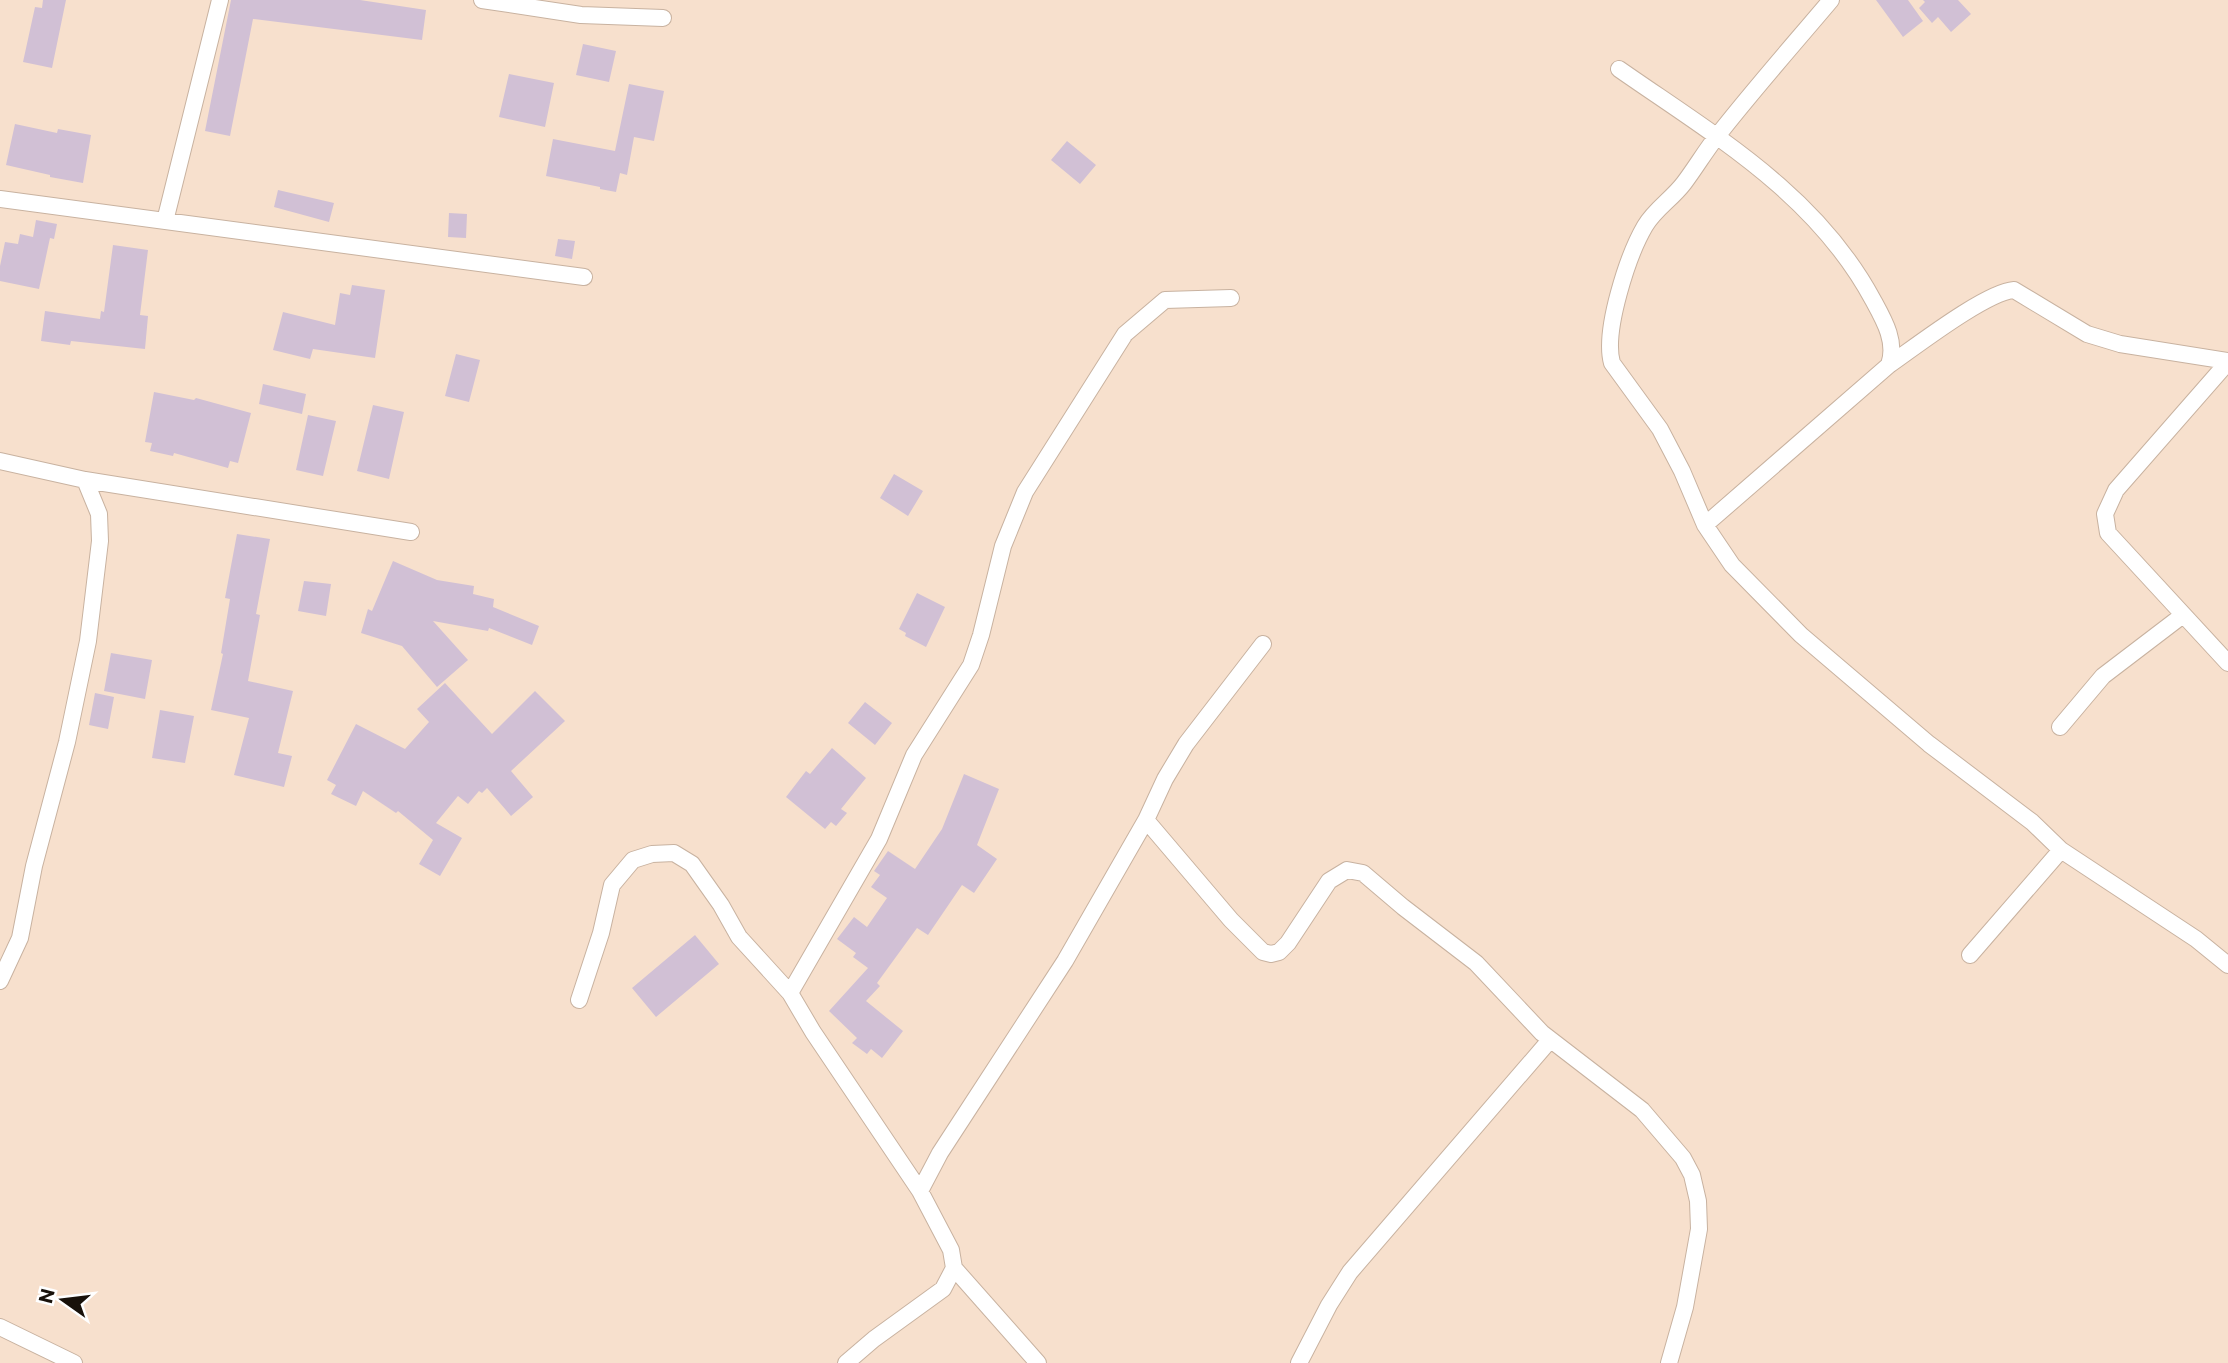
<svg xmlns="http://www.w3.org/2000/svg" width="2228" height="1363" font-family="Commissioner,sans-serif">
	<rect width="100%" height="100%" fill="#f7e0cd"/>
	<path fill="#d1c0d5" d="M 43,0 L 66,0 L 52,68 L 23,62 L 35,7 L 42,8 Z
		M 231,0 L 360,0 L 426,10 L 422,40 L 253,19 L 230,136 L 205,131 Z
		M 1876,0 L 1908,0 L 1923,21 L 1903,37 Z
		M 1923,0 L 1958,0 L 1971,14 L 1951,32 L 1938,17 L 1932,23 L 1919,8 L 1925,2 Z
		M 583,44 L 616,51 L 609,82 L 576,75 Z
		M 509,74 L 554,83 L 545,127 L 499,117 Z
		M 629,84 L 664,91 L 654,141 L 634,137 L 627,175 L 620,173 L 616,192 L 600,189 L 600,187 L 546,176 L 553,139 L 615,151 Z
		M 15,124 L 57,133 L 58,129 L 91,135 L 83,183 L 50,177 L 50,175 L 6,165 Z
		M 1067,141 L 1096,165 L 1080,184 L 1051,160 Z
		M 278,190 L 334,203 L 329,222 L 274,207 Z
		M 449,213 L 467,214 L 466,238 L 448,237 Z
		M 36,220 L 57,224 L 54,239 L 50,238 L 39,289 L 0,281 L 0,266 L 5,242 L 18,244 L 20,234 L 33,237 Z
		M 558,239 L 575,241 L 572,259 L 555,256 Z
		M 113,245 L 148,250 L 140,315 L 148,316 L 145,349 L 71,341 L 70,345 L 41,341 L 45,311 L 100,319 L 101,311 L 104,312 Z
		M 352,285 L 385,290 L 375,358 L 313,349 L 310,359 L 273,350 L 283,312 L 335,325 L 340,293 L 350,295 Z
		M 456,354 L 480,360 L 469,402 L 445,396 Z
		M 263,384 L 306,394 L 302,414 L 259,404 Z
		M 154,392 L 194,400 L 196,398 L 251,413 L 238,463 L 230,461 L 228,468 L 174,453 L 173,456 L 150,451 L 152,443 L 145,442 Z
		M 373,405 L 404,412 L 389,479 L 357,471 Z
		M 308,415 L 336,421 L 323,476 L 296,470 Z
		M 894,474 L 923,491 L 908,516 L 880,498 Z
		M 237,534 L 270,539 L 256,614 L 260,615 L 248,681 L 293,691 L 278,753 L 292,756 L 284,787 L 234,775 L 249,718 L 211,710 L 223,654 L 221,653 L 230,599 L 225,598 Z
		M 393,561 L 437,580 L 474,586 L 473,594 L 494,599 L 493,607 L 539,626 L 532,645 L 489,628 L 488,631 L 433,621 L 468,660 L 437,687 L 402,646 L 361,633 L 368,609 L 372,611 Z
		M 304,581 L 331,584 L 326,616 L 298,611 Z
		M 917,593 L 945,607 L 926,647 L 905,636 L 906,633 L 899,629 Z
		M 111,653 L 152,660 L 145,699 L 104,691 Z
		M 445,683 L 492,734 L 535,691 L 565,721 L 511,771 L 533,797 L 511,816 L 487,788 L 482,793 L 479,791 L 468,804 L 458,796 L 436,823 L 462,838 L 440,876 L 419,864 L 433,840 L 398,811 L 396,813 L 363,791 L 356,806 L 331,794 L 336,785 L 327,780 L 356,724 L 405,749 L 429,722 L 417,709 Z
		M 95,693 L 114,697 L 108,729 L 89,725 Z
		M 865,702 L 892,723 L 875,745 L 848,723 Z
		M 160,710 L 194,716 L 185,763 L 152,758 Z
		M 832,748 L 866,778 L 841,809 L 847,813 L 836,826 L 831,822 L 825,829 L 786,797 L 806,771 L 810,774 Z
		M 964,774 L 999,789 L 977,845 L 997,859 L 974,893 L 962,885 L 928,935 L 917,928 L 877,983 L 880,986 L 866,1001 L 903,1031 L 882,1058 L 871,1049 L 867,1054 L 852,1043 L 857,1038 L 829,1011 L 868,968 L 853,957 L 856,953 L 837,939 L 854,917 L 867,927 L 887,898 L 871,887 L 880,875 L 874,871 L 888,851 L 915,869 L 942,829 Z
		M 695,935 L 719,964 L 656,1017 L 632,988 Z"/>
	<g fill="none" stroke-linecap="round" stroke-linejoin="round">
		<defs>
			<path id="street" d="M 482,0 L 581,15 L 663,18
				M 1831,0 C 1793,45 1754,89 1718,135 C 1706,150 1696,167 1684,183 C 1672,199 1655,209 1645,226 C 1628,255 1603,331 1612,363 L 1660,429 L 1682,471 L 1705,525 L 1732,565 L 1801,635 L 1929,744 L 2032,822 L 2061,850 L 2196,939 L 2228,965
				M 1619,69 C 1715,136 1816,194 1873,300 C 1884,320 1897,342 1889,365 L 1705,525
				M 0,199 L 584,277
				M 165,221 L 220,0
				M 2228,362 L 2116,490 L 2105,514 L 2108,533 L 2228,663
				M 1889,365 C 1915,347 1986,292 2014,290 L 2087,334 L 2120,344 L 2228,361
				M 0,461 L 85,480 L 99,514 L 100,541 L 88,641 L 67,742 L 34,866 L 20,938 L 0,981
				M 85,480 L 411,532
				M 2060,727 L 2103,676 L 2183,615
				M 1146,820 L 1231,920 L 1263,952 L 1271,954 L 1279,952 L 1288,943 L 1329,881 L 1347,870 L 1363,873 L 1403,907 L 1476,963 L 1542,1033 L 1642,1110 L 1683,1158 L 1692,1175 L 1698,1201 L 1699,1229 L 1685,1307 L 1669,1363
				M 1970,955 L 2061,850
				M 790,993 L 879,839 L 914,755 L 971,665 L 981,635 L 1003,546 L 1025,492 L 1125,334 L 1165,300 L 1231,298
				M 579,1000 L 601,933 L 612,885 L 633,860 L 652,854 L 674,853 L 692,864 L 721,905 L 739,937 L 790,993 L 813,1032 L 920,1191 L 951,1250 L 954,1268 L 943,1289 L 874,1339 L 846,1363
				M 920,1191 L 940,1153 L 1065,961 L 1146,820 L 1165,779 L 1186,744 L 1263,644
				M 954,1268 L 1038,1363
				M 0,1327 L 74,1363
				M 1299,1363 L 1329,1305 L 1350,1272 L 1550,1040"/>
		</defs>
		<use href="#street" stroke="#c8b2a0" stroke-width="18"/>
		<use href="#street" stroke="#fff" stroke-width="16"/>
	</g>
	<g transform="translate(63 1300) rotate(284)" stroke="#ffffff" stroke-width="5" paint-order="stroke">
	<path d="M0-5L12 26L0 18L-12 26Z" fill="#18110a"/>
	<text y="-10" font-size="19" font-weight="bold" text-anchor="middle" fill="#18110a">N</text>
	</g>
</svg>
